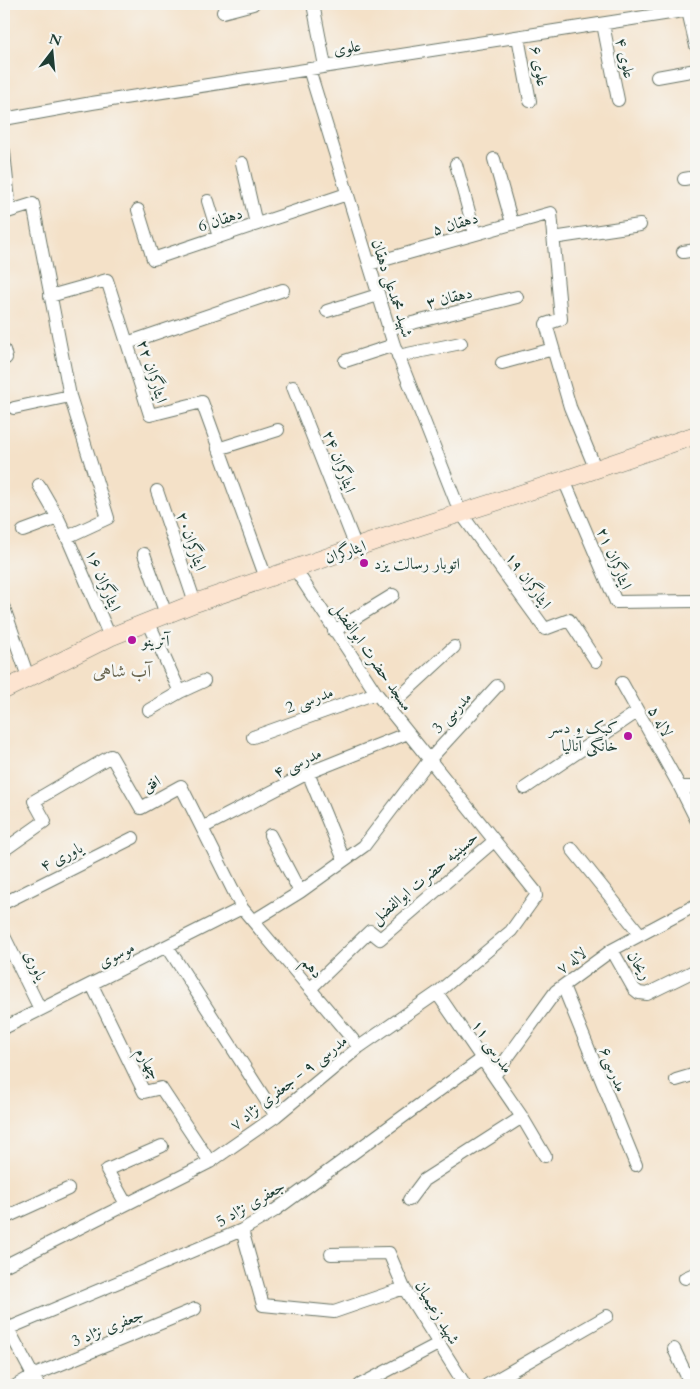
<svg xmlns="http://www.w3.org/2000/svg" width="700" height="1389" font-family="Cardo,Amiri,serif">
	<rect width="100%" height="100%" fill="#f6f6f2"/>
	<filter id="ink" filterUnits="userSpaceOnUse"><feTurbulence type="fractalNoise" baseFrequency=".02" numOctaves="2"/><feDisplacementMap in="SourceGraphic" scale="10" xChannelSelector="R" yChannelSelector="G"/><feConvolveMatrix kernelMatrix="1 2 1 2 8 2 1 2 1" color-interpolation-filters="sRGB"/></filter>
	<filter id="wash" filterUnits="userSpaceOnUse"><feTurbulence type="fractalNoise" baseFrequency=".0096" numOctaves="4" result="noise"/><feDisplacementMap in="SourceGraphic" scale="20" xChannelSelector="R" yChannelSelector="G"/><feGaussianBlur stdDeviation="1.12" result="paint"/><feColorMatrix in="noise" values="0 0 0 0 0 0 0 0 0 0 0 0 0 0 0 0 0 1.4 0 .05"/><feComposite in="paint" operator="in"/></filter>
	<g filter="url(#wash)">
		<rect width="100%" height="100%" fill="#f4e1c8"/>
	</g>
	<g filter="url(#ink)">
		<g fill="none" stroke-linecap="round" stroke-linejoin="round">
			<defs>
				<path id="minor" d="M 313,4 L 325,66
					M 688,11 L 696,46
					M 223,12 L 253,4
					M 603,24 L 618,100
					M 518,37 L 530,101
					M 309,69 L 394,345 L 460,512 L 545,629 L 569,620 L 596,661
					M 657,77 L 696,70
					M 4,119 L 92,103 L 696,9
					M 4,152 L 10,211
					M 494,159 L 512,223
					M 242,163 L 256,224
					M 456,164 L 475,234
					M 684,179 L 696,177
					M 208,201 L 219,237
					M 138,210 L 153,259 L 347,194
					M 4,213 L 33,204 L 70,396 L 108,518 L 67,537
					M 553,238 L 640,225
					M 683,252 L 696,250
					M 369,264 L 551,213 L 561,319 L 546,324 L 570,407 L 596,470
					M 50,296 L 107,280 L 150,415 L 202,402 L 266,578
					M 327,311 L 378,295
					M 388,329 L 517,297
					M 127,343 L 283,290
					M 4,350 L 6,358
					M 398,356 L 461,343
					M 345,361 L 394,345
					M 502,363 L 553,349
					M 293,387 L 356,547
					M 14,408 L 70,396
					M 218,449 L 278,430
					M 564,480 L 616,602 L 696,601
					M 39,485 L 58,518
					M 157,491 L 195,603
					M 23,531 L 58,518 L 67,537 L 110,637
					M 144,554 L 166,614
					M 4,608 L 28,677
					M 148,621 L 180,692 L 204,681
					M 334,631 L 393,595
					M 622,683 L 680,787 L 696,819
					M 388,708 L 454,647
					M 149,710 L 180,692
					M 253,737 L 376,693
					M 308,773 L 344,860
					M 680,787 L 696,787
					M 525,788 L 637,712
					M 202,828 L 308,773 L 408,733
					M 270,835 L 300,892
					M 572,849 L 640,934
					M 4,850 L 45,821 L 34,801 L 111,756 L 141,808 L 181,786 L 242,908 L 359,1047
					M 4,903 L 133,838
					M 253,921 L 300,892 L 364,846 L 430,759 L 497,686
					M 4,936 L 40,1009
					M 167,946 L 276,1116
					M 612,950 L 634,989 L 639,993 L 647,994 L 696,970
					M 92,985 L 144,1092 L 161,1088 L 210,1162
					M 563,986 L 636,1165
					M 310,989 L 370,931 L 380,939 L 494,841
					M 437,993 L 522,1117 L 545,1156
					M 4,1028 L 242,908
					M 494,1076 L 556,991 L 612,950 L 696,905
					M 676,1080 L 696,1074
					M 409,1200 L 424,1180 L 522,1117
					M 126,1204 L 107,1170 L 162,1146
					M 4,1218 L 68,1189
					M 242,1230 L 263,1305 L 334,1312 L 404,1288
					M 331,1254 L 389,1253 L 404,1288 L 465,1385
					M 4,1266 L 210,1162 L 276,1116 L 359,1047 L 437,993 L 511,931 L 536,896 L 535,891 L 376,693 L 295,569
					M 685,1278 L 696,1273
					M 4,1321 L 38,1385
					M 7,1329 L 242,1230 L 274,1211 L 482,1059
					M 674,1349 L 691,1385
					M 17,1385 L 32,1376 L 195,1309
					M 360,1385 L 438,1344
					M 487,1385 L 607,1316"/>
				<path id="secondary" d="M 4,690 L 110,637 L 195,603 L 386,537 L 564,480 L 696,435"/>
			</defs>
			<use href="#minor" stroke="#6a7668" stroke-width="14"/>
			<use href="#secondary" stroke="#6a7668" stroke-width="19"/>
			<use href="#minor" stroke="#fff" stroke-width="12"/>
			<use href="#secondary" stroke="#fde4d0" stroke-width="18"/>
		</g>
	</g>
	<g fill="#b5179e" stroke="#f6f6f2" stroke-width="2">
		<circle cx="364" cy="563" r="5"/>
		<circle cx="132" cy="640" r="5"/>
		<circle cx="628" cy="736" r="5"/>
	</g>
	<g text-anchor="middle" stroke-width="5" stroke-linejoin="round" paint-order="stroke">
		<g font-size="16" fill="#1f3d34" stroke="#f6f6f2">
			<text transform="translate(347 47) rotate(-9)" y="6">علوی</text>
			<text transform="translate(626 58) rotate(78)" y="6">علوی ۴</text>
			<text transform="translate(540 66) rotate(80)" y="6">علوی ۶</text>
			<text transform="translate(220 219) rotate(-18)" y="6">دهقان 6</text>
			<text transform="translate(455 223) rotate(-16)" y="6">دهقان ۵</text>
			<text transform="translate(393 288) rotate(72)" y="6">شهید محمدعلی دهقان</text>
			<text transform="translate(449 297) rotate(-14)" y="6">دهقان ۳</text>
			<text transform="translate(153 371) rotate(72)" y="6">ایثارگران ۲۲</text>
			<text transform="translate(340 461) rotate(69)" y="6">ایثارگران ۲۴</text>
			<text transform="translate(192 541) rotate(71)" y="6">۲۰ایثارگران</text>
			<text transform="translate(345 551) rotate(-19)" y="6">ایثارگران</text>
			<text transform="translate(615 558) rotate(67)" y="6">ایثارگران ۲۱</text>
			<text transform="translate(104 580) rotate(67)" y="6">ایثارگران ۱۶</text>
			<text transform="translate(529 580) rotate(54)" y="6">ایثارگران ۱‍۹</text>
			<text transform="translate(373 656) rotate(55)" y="6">مسجد حضرت ابوالفضل</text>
			<text transform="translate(309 699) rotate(-20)" y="6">مدرسی 2</text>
			<text transform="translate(451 712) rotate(-47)" y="6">مدرسی 3</text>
			<text transform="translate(661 721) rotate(60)" y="6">لاله ۵</text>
			<text transform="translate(297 762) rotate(-25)" y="6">مدرسی ۴</text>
			<text transform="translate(151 783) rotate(-29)" y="6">افق</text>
			<text transform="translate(61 856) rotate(-27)" y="6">یاوری ۴</text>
			<text transform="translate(424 877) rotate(-40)" y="6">حسینیه حضرت ابوالفضل</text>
			<text transform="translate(116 954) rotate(-27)" y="6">موسوی</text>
			<text transform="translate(571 960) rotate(-36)" y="6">لاله ۷</text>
			<text transform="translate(36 965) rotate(64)" y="6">یاوری</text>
			<text transform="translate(640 965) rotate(58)" y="6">ریحان</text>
			<text transform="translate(313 967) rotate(50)" y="6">دهم</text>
			<text transform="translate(493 1046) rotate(56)" y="6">مدرسی ۱۱</text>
			<text transform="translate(149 1063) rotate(60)" y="6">چهارم</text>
			<text transform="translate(614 1069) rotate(68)" y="6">مدرسی۶</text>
			<text transform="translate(288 1082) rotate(-38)" y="6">مدرسی ۹ - جعفری نژاد ۷</text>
			<text transform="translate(250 1203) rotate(-30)" y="6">جعفری نژاد 5</text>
			<text transform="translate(438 1312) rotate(59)" y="6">شهید زعیمیان</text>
			<text transform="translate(107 1327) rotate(-22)" y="6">جعفری نژاد 3</text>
		</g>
		<g font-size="16" fill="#1f3d34" stroke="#f6f6f2" text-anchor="start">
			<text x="374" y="569">اتوبار رسالت یزد</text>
			<text x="142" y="646">آترینو</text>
			<text x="618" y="733" text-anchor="end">کیک و دسر<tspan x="618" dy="18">خانگی آنالیا</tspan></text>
		</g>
		<g font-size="18" fill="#6a6650" stroke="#f6f6f2">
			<text x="122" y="677">آب شاهی</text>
		</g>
	</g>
	<rect width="700" height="1389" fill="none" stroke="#f6f6f2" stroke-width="20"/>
	<g transform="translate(52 52) rotate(16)" stroke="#f6f6f2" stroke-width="4" paint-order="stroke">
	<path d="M0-4L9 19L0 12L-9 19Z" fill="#1f3d34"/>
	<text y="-8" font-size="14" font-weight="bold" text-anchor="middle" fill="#1f3d34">N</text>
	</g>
</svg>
